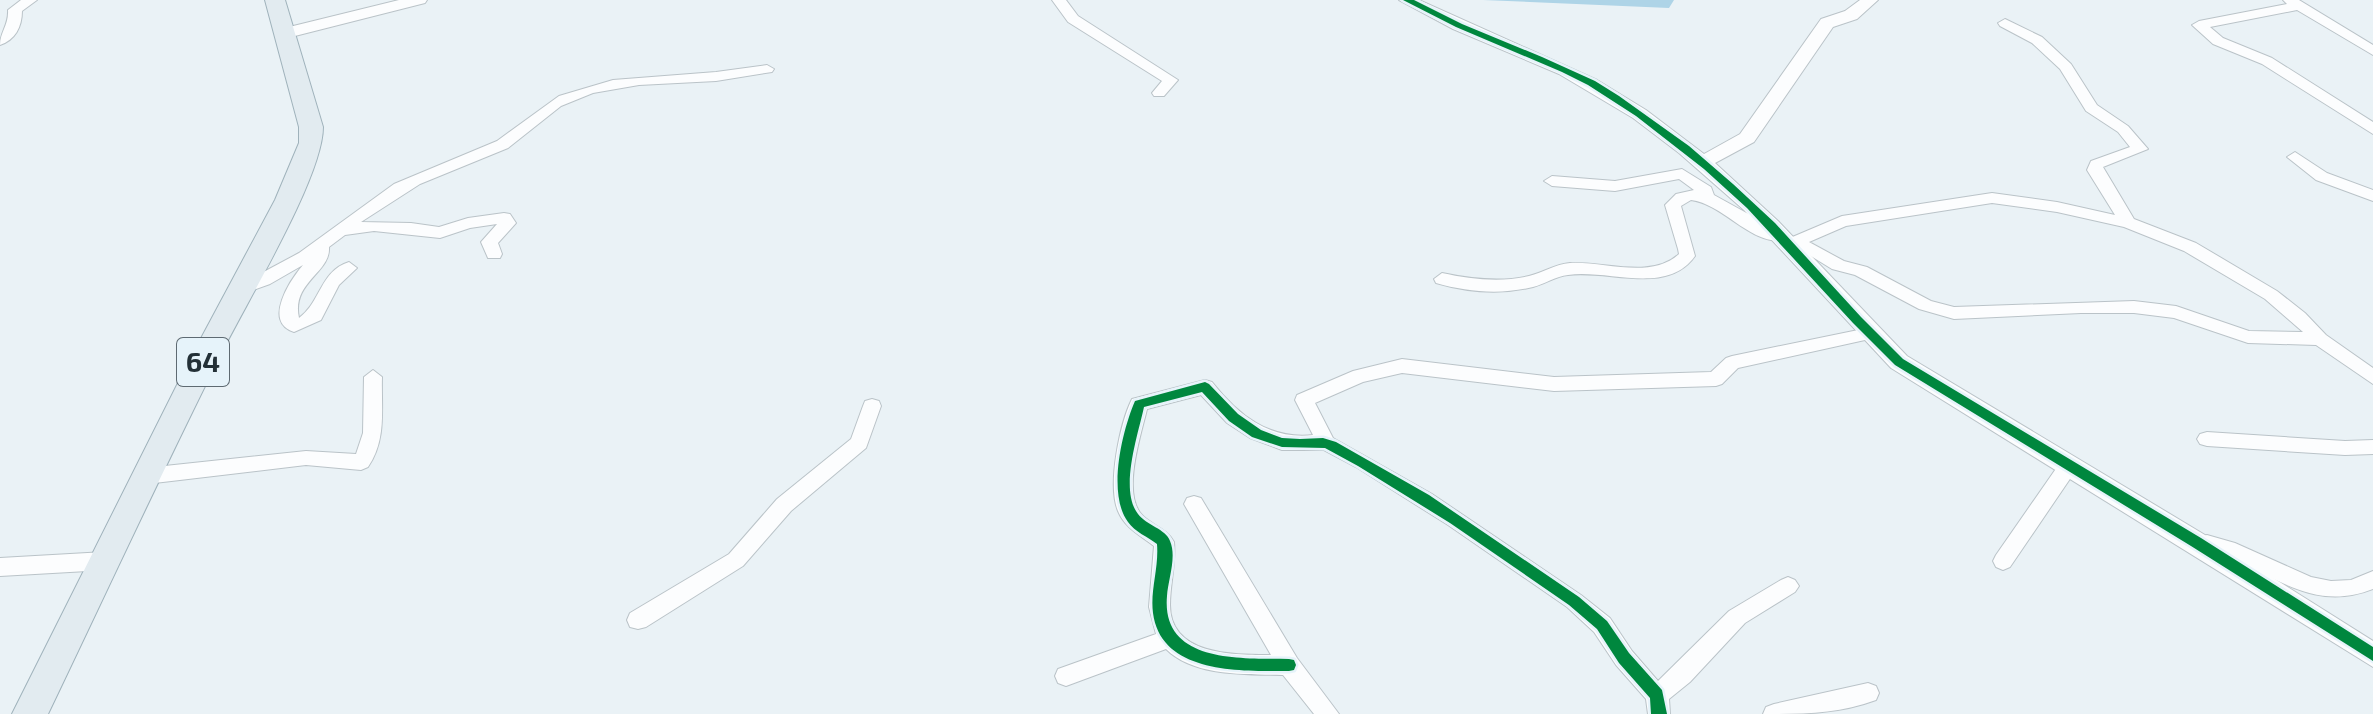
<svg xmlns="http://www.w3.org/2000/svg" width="2373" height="714" font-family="'Exo 2',sans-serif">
	<rect width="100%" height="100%" fill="#eaf2f6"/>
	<path fill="#aed4e7" d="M 1483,0 L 1674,0 L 1669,8 Z"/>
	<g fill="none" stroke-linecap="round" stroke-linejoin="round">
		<defs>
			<path id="minor" d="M 21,0 L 37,0 L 22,11 C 22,27 15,40 0,45 C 0,32 9,25 8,10 Z
				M 1052,0 L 1066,0 L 1078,16 L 1178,80 L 1164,96 L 1154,96 L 1152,93 L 1162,81 L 1068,22 Z
				M 2283,0 L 2299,0 L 2373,45 L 2373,55 L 2297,10 L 2210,27 L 2223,38 L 2272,58 L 2373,122 L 2373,134 L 2262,64 L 2213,44 L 2192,25 L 2199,21 L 2287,4 Z
				M 2005,19 L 2042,37 L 2071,64 L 2097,105 L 2128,126 L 2148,149 L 2103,167 L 2134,219 L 2196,243 L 2277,291 L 2305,313 L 2326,335 L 2373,368 L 2373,384 L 2316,345 L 2248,343 L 2174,318 L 2134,313 L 2081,313 L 1954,319 L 1919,309 L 1855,275 L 1832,269 L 1806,253 L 1783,249 L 1781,245 L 1783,241 L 1842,216 L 1992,193 L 2057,202 L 2115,215 L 2087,170 L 2091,161 L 2130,147 L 2118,132 L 2086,111 L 2060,69 L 2032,43 L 2000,26 L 1998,23 ZM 1992,203 L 2057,212 L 2124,227 L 2184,251 L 2265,299 L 2303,332 L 2249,331 L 2176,306 L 2134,301 L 1954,307 L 1931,301 L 1867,267 L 1844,261 L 1809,242 L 1846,226 Z
				M 767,65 L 774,69 L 772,72 L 716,81 L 639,85 L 593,93 L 561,106 L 508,148 L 420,184 L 361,222 L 411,223 L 439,227 L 468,218 L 504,213 L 510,214 L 516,223 L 498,243 L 502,254 L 500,258 L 488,258 L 481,242 L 497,224 L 470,228 L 440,238 L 374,231 L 345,235 L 329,247 C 331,273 291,282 299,318 C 321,302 320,271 349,262 L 357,268 L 339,285 L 321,320 L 294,332 C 262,322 291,279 303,265 L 270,284 L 242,294 L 236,292 L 233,288 L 236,284 L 258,275 L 299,253 L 394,184 L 497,141 L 559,96 L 613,80 L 716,72 Z
				M 2295,152 L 2327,173 L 2373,190 L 2373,201 L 2316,180 L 2287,157 Z
				M 1682,169 L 1711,187 L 1714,195 L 1788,236 L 1786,240 C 1752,247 1724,204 1691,200 L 1681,206 L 1695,256 C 1667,296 1608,269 1568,275 C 1556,276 1545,284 1533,287 C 1501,295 1467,292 1436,283 L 1434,279 L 1442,273 C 1470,279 1500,283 1529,276 C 1543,273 1555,264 1570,263 C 1603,261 1651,280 1679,254 L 1678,249 L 1665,205 L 1676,194 L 1694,190 L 1679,179 L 1615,191 L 1552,186 L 1544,181 L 1552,176 L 1615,181 Z
				M 1868,328 L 1877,334 L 1874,338 L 1738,368 L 1722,384 L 1716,386 L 1554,391 L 1402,373 L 1363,382 L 1315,403 L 1333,438 L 1432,494 L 1581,595 L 1610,618 L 1632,651 L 1658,681 L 1729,611 L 1781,580 L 1788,577 L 1795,580 L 1799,586 L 1795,592 L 1745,623 L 1690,682 L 1669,699 L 1670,714 L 1648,714 L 1646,699 L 1616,665 L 1594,632 L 1567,607 L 1448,525 L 1356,467 L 1324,450 L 1282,450 L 1250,438 L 1227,423 L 1201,395 L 1147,409 C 1141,435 1122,491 1141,514 C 1150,525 1167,528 1174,542 C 1176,564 1170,584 1170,605 C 1170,656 1235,655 1271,655 L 1184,504 L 1187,498 L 1194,496 L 1201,498 L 1297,658 L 1339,714 L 1314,714 L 1283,675 C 1247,674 1194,677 1166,649 L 1066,686 L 1058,683 L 1055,676 L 1058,669 L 1156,634 L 1149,607 L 1154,546 C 1140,535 1125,528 1118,511 C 1107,485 1120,423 1132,399 L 1205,380 L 1212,382 C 1238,415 1269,440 1313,435 L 1295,400 L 1297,395 L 1353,371 L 1402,359 L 1554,377 L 1711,372 L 1726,358 L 1732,356 Z
				M 373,370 L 382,377 C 381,409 387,439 368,467 L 361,470 L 306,465 L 146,484 L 139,481 L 136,476 L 139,471 L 146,468 L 306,451 L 356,454 L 363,433 L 364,377 Z
				M 872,399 L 879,401 L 881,406 L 866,448 L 791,511 L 743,566 L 646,627 L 638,629 L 630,627 L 627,620 L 630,613 L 729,554 L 777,499 L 851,439 L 863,406 L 865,401 Z
				M 2207,432 L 2345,441 L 2373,440 L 2373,454 L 2345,455 L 2207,446 L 2200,444 L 2197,439 L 2200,434 Z
				M 2069,457 L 2076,460 L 2079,465 L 2076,470 L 2010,567 L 2003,570 L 1996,567 L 1993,561 L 1996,555 L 2062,460 Z
				M 2207,535 L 2235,543 L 2311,577 L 2331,581 L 2351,580 L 2373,571 L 2373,589 C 2322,609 2288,585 2242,564 C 2228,557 2214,554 2200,549 L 2197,543 L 2200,537 Z
				M 105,552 L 112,555 L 115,561 L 112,567 L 105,570 L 0,576 L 0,558 Z
				M 1868,683 L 1876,686 L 1879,693 L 1876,700 C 1839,714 1802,714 1763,714 L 1766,707 L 1774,704 Z"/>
			<path id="tertiary" d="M 399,0 L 427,0 L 425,3 L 283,39 L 275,34 L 277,30 Z
				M 1399,0 L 1419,0 L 1597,80 L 1646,110 L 1704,154 L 1740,134 L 1821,19 L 1845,11 L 1860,0 L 1878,0 L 1857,19 L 1833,27 L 1754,142 L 1715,163 L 1778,221 L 1907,356 L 2205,535 L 2373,641 L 2373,667 L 1891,368 L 1744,210 L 1679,153 L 1633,118 L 1559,74 L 1453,29 Z"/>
			<path id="primary" d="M 265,0 L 285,0 L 323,127 C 323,178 244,306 219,358 C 160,476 105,595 48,714 L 12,714 L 191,357 L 275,200 L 299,143 L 299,127 Z"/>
		</defs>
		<use href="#minor" stroke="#bac3c8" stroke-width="2"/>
		<use href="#tertiary" stroke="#bac3c8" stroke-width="2"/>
		<use href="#primary" stroke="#9fb2bb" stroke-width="2"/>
		<use href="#minor" fill="#fcfdfe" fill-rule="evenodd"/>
		<use href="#tertiary" fill="#fcfdfe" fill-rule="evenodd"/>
		<use href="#primary" fill="#e2ebf0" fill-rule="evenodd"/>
		<defs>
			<path id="cycleway" d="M 1403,0 L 1414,0 L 1462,24 L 1542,57 L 1595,81 L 1619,96 L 1689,146 L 1733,184 L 1775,223 L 1861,317 L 1903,359 L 2201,538 L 2373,647 L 2373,661 L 2191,546 L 1895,365 L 1853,323 L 1747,208 L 1704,169 L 1636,116 L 1588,85 L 1562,72 L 1456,27 Z
				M 1205,382 L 1209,384 L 1238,414 L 1261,430 L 1282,438 L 1300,439 L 1323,438 L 1336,442 L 1429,495 L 1579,597 L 1607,621 L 1629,653 L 1662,690 L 1667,714 L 1651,714 L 1650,698 L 1619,663 L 1597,629 L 1569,605 L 1450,523 L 1358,466 L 1325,448 L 1282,447 L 1252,437 L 1229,421 L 1202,392 L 1144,407 C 1138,435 1119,490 1138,514 C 1146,525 1166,529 1170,541 C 1177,557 1168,580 1167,596 C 1161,664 1242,658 1289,659 L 1294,660 L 1296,665 L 1294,670 L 1289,671 C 1243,671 1161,675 1153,613 C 1150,590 1159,568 1157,544 C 1148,537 1135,532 1128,522 C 1107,494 1122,431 1135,401 Z"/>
		</defs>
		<use href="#cycleway" stroke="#e6f3fa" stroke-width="5"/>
		<use href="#cycleway" fill="#00873e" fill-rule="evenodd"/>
	</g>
	<g text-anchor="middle" stroke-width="8" stroke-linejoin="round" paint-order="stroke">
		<rect fill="#e6f3fa" stroke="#5e6a72" stroke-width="2" x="177" y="338" width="52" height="48" rx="6"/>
		<g font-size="28" font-weight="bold" fill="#233037">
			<text x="203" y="372">64</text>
		</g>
	</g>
</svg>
